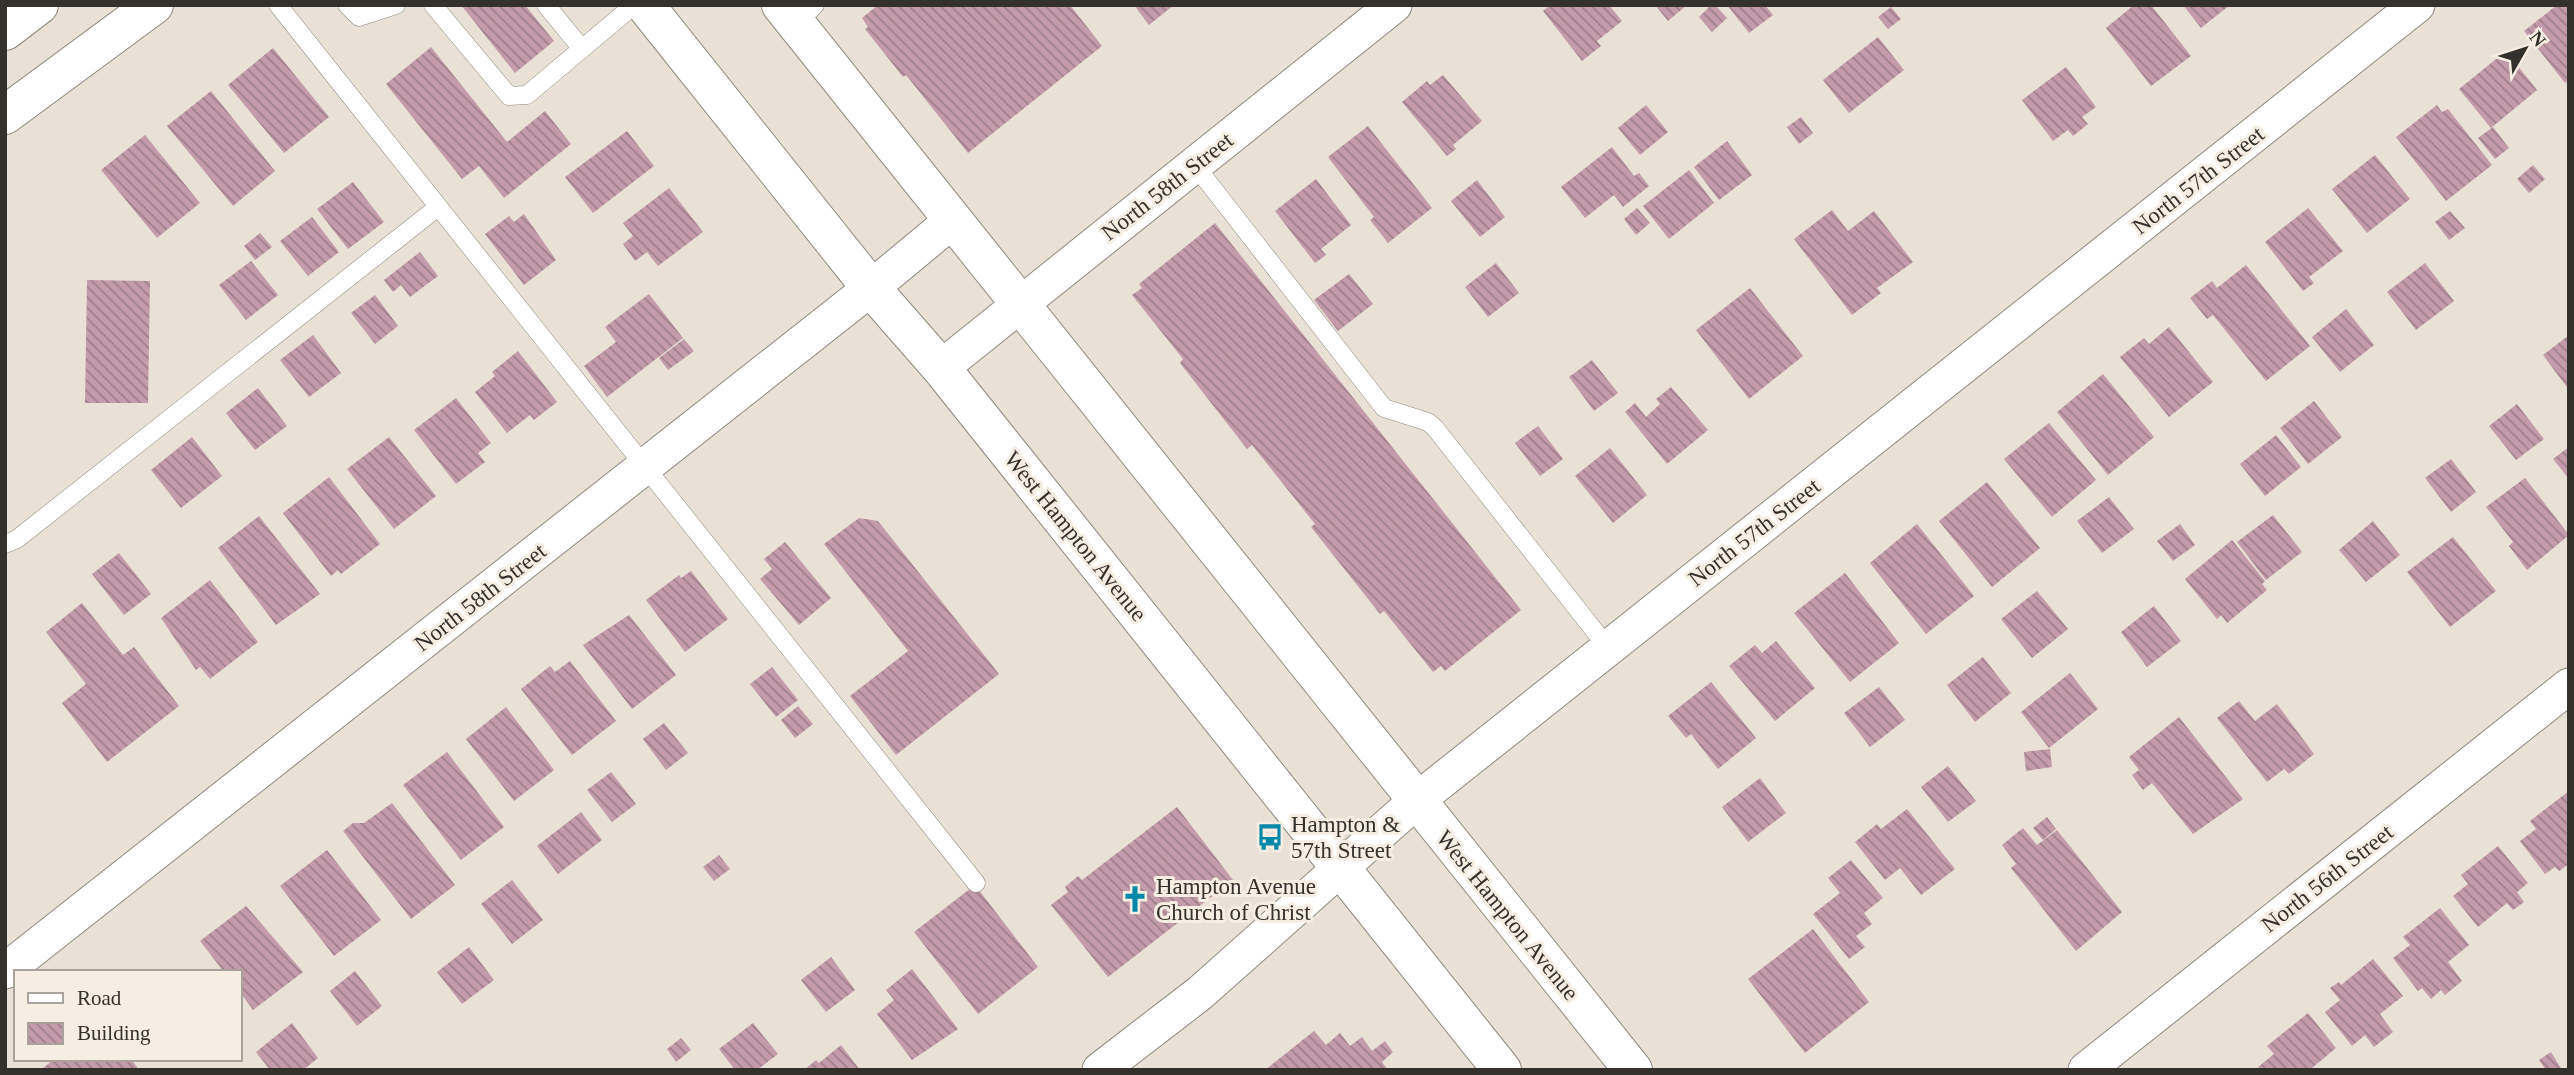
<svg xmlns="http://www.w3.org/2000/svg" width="2574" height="1075" font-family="'Times New Roman',serif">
	<defs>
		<pattern id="building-back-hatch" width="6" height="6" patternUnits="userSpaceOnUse" patternTransform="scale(1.75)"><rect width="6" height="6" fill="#c39baa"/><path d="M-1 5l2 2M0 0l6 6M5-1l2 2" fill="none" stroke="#9f7f8b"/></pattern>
	</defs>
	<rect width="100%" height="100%" fill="#eae1d6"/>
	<path fill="url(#building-back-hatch)" d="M 461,5 L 525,5 L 554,41 L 515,73 Z
		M 878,5 L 1070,5 L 1102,46 L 968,153 L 906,75 L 903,77 L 865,29 L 868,27 L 862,18 Z
		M 1134,5 L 1174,5 L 1149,25 Z
		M 1550,5 L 1609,5 L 1622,21 L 1597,41 L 1601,46 L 1582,61 L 1543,11 Z
		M 1655,5 L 1687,5 L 1668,21 Z
		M 1711,5 L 1715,5 L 1727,18 L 1712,32 L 1699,17 Z
		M 1727,5 L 1765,5 L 1773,15 L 1749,33 Z
		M 2134,5 L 2151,5 L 2191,56 L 2151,86 L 2106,28 Z
		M 2183,5 L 2230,5 L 2201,28 Z
		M 2557,5 L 2569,5 L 2569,80 L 2565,83 L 2524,31 Z
		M 1891,7 L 1901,19 L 1888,29 L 1878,17 Z
		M 1878,37 L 1904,70 L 1849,113 L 1823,80 Z
		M 431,47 L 507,142 L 545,111 L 571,144 L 504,198 L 479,166 L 462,179 L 386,84 Z
		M 273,48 L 329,117 L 284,153 L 228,85 Z
		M 2506,51 L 2537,90 L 2491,128 L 2459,89 Z
		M 2066,67 L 2096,107 L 2082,117 L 2088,124 L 2073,136 L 2068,130 L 2053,141 L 2022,100 Z
		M 1443,75 L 1482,121 L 1453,145 L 1456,149 L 1447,156 L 1402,102 L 1427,81 L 1430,85 Z
		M 211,91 L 275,171 L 233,206 L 167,126 Z
		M 1646,105 L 1668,132 L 1640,155 L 1618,128 Z
		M 2437,105 L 2442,112 L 2448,109 L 2492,165 L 2446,201 L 2396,137 Z
		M 1801,117 L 1813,133 L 1799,144 L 1787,127 Z
		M 1368,126 L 1432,208 L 1388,243 L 1370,220 L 1374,217 L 1328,157 Z
		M 2493,127 L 2509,148 L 2495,159 L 2478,138 Z
		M 627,131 L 654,166 L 593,213 L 565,177 Z
		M 145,135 L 200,203 L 157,238 L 101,170 Z
		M 1727,141 L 1752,175 L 1719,200 L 1694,167 Z
		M 1612,147 L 1634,176 L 1639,173 L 1649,186 L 1623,207 L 1614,195 L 1585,218 L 1561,187 Z
		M 2375,155 L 2410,199 L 2367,233 L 2332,189 Z
		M 2533,165 L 2545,179 L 2529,193 L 2517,179 Z
		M 1689,170 L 1714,203 L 1669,239 L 1643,206 Z
		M 1316,179 L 1351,225 L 1321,249 L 1326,255 L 1315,263 L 1275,211 Z
		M 1477,180 L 1505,217 L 1480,237 L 1451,201 Z
		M 353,182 L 384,222 L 348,249 L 317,209 Z
		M 669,188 L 703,232 L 658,266 L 647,252 L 635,261 L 623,244 L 633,236 L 623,223 Z
		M 1637,208 L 1650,223 L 1636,235 L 1624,219 Z
		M 2308,208 L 2343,251 L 2309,277 L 2314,283 L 2303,291 L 2265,242 Z
		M 1832,210 L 1848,231 L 1874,211 L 1913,262 L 1877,288 L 1881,293 L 1852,315 L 1794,239 Z
		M 2450,211 L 2465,228 L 2449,240 L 2435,222 Z
		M 524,214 L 556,260 L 524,285 L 485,234 L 509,216 L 514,222 Z
		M 312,217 L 339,252 L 308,276 L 280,241 Z
		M 1215,223 L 1521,610 L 1445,671 L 1441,666 L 1433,672 L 1384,611 L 1380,614 L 1311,527 L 1315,524 L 1252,445 L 1247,449 L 1180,363 L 1183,359 L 1132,295 L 1142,288 L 1139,284 Z
		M 260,233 L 272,247 L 255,260 L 244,246 Z
		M 420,252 L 438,276 L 410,297 L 401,285 L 393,292 L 384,280 Z
		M 251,261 L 278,295 L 246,320 L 219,285 Z
		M 1496,263 L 1519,293 L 1488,317 L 1465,287 Z
		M 2425,263 L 2454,301 L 2416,330 L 2387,292 Z
		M 2246,265 L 2310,346 L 2266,381 L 2213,315 L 2207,319 L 2190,298 L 2212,281 L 2217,288 Z
		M 1349,274 L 1373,304 L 1338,331 L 1314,300 Z
		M 87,280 L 150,281 L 148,403 L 85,403 Z
		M 1750,288 L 1803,356 L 1749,399 L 1696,330 Z
		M 649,294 L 683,338 L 607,397 L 584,366 L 616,342 L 605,327 Z
		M 375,295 L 398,326 L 375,344 L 351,313 Z
		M 2346,309 L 2374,345 L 2340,372 L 2312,337 Z
		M 2169,327 L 2213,382 L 2169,417 L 2120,357 L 2144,338 L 2149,344 Z
		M 313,335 L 341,373 L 309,397 L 280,360 Z
		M 2569,335 L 2569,390 L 2543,355 Z
		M 684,339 L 694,351 L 668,370 L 659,358 Z
		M 518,351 L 557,402 L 534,420 L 530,415 L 507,433 L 475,392 L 495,376 L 492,372 Z
		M 1592,360 L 1618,393 L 1594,411 L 1569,377 Z
		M 2103,374 L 2154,437 L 2108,475 L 2057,412 Z
		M 1671,387 L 1708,430 L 1667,464 L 1625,412 L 1635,403 L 1646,417 L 1660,404 L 1656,399 Z
		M 258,388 L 287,426 L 255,450 L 226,413 Z
		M 456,398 L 491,443 L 478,453 L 485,462 L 456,484 L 414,430 Z
		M 2314,401 L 2342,437 L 2308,464 L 2280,428 Z
		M 2517,404 L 2544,439 L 2516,460 L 2489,426 Z
		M 2049,423 L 2096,480 L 2052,517 L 2004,459 Z
		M 1538,426 L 1563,459 L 1540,476 L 1515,443 Z
		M 2276,435 L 2301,467 L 2265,496 L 2240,464 Z
		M 192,437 L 222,476 L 181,508 L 151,470 Z
		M 389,437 L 436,496 L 394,529 L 347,469 Z
		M 2569,447 L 2569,479 L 2553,459 Z
		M 1610,448 L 1647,495 L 1613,523 L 1575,476 Z
		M 2451,459 L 2476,492 L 2451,512 L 2425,478 Z
		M 329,477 L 380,544 L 341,574 L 338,570 L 331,576 L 283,513 Z
		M 2525,478 L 2569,535 L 2527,570 L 2509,546 L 2513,542 L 2486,507 Z
		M 1987,482 L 2040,548 L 1992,587 L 1939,521 Z
		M 2109,497 L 2134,529 L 2102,553 L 2077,521 Z
		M 2273,515 L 2302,552 L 2266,580 L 2237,542 Z
		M 259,516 L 320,594 L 276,625 L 218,548 Z
		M 859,518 L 878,521 L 999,674 L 896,755 L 850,696 L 908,651 L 824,544 Z
		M 2373,521 L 2400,555 L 2366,582 L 2339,550 Z
		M 1917,524 L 1974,596 L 1926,634 L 1870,563 Z
		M 2180,524 L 2195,545 L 2173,561 L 2157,541 Z
		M 2453,537 L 2496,591 L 2450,627 L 2407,572 Z
		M 2232,540 L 2265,581 L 2262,584 L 2267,590 L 2227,623 L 2221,615 L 2217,619 L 2185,579 Z
		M 785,542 L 831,598 L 799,625 L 760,579 L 772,569 L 764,559 Z
		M 119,553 L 151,594 L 124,615 L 92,574 Z
		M 691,571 L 728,619 L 685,652 L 646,600 L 679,575 L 681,578 Z
		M 1845,573 L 1899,643 L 1850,682 L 1794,613 Z
		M 210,580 L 258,642 L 210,679 L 200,667 L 196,670 L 161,618 Z
		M 2037,591 L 2068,629 L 2032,658 L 2001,619 Z
		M 82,603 L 123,655 L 134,647 L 179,706 L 107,762 L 62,703 L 86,684 L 46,632 Z
		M 2154,606 L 2181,641 L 2147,667 L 2121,632 Z
		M 629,615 L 676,675 L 632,709 L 583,645 Z
		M 1776,641 L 1815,688 L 1775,721 L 1729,666 L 1755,645 L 1762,653 Z
		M 1983,657 L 2011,693 L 1975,722 L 1947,685 Z
		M 570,661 L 616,721 L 572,755 L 521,689 L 550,666 L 555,672 Z
		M 772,667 L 798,700 L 776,717 L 750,684 Z
		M 2070,673 L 2098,709 L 2049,748 L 2021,712 Z
		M 1711,682 L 1756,738 L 1718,769 L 1691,734 L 1686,738 L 1668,716 Z
		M 1879,687 L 1905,720 L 1870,747 L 1844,713 Z
		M 2239,701 L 2255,721 L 2277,704 L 2314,754 L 2289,774 L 2284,769 L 2267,782 L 2217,718 Z
		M 798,706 L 813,724 L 795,738 L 781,720 Z
		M 506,707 L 554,770 L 514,801 L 466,739 Z
		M 2179,717 L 2243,799 L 2193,834 L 2152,783 L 2143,790 L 2132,775 L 2139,770 L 2129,757 Z
		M 664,723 L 688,753 L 666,770 L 643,739 Z
		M 2050,749 L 2052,767 L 2026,771 L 2024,752 Z
		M 447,752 L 504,827 L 461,860 L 403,785 Z
		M 1948,766 L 1976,801 L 1948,822 L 1921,787 Z
		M 611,772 L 636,804 L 612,822 L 587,790 Z
		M 1760,778 L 1786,813 L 1748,842 L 1722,807 Z
		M 2569,791 L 2569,864 L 2559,871 L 2555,867 L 2545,874 L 2520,841 L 2536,829 L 2530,821 Z
		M 392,803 L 455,885 L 411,919 L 343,831 L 353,823 L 364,823 Z
		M 1177,807 L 1233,880 L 1108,977 L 1051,905 L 1068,892 L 1065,887 L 1078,876 L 1082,880 Z
		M 1907,809 L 1955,869 L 1921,895 L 1900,868 L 1885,880 L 1855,842 L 1877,824 L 1881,829 Z
		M 581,812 L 602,840 L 558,874 L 537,846 Z
		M 2047,817 L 2056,829 L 2043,840 L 2033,828 Z
		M 2023,828 L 2037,845 L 2057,830 L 2122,912 L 2076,951 L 2011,868 L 2016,864 L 2002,845 Z
		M 2498,846 L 2528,883 L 2517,892 L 2524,902 L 2513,910 L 2507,903 L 2478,927 L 2453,896 L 2468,884 L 2461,875 Z
		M 327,850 L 381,920 L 334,956 L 280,886 Z
		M 719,855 L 730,869 L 714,881 L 703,867 Z
		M 1851,860 L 1883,898 L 1864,913 L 1872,924 L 1856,936 L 1865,947 L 1849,959 L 1813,914 L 1840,893 L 1828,878 Z
		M 512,880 L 543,920 L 512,944 L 481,904 Z
		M 975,885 L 1038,967 L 978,1014 L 914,932 Z
		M 246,906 L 303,972 L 253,1010 L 240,992 L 240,972 L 224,972 L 200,941 Z
		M 2440,908 L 2469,945 L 2448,962 L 2462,981 L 2445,995 L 2441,990 L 2431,999 L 2422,988 L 2418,991 L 2393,958 L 2410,945 L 2403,937 Z
		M 1813,929 L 1869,1002 L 1805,1053 L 1748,979 Z
		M 469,947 L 494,980 L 462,1004 L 437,972 Z
		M 831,957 L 855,990 L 826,1012 L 801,980 Z
		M 2373,959 L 2403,996 L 2380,1014 L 2393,1032 L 2374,1047 L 2365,1035 L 2352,1046 L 2325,1012 L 2340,1000 L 2330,988 L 2339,982 L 2341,985 Z
		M 912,969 L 958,1029 L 912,1060 L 877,1014 L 894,1000 L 886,990 Z
		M 355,971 L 382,1006 L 357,1026 L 330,991 Z
		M 2308,1013 L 2336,1048 L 2312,1068 L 2313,1070 L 2260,1070 L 2258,1067 L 2274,1054 L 2267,1046 Z
		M 292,1023 L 318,1058 L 303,1070 L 270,1070 L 256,1052 Z
		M 753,1023 L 778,1054 L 757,1070 L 735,1070 L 719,1049 Z
		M 1314,1031 L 1326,1045 L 1340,1033 L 1350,1046 L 1362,1037 L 1372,1051 L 1385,1041 L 1393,1052 L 1382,1062 L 1388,1070 L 1265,1070 Z
		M 681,1038 L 691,1050 L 676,1062 L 667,1049 Z
		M 841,1045 L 860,1070 L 804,1070 L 816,1060 L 819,1063 Z
		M 2551,1052 L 2562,1070 L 2546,1070 L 2539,1060 Z
		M 54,1059 L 131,1059 L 139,1070 L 41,1070 Z"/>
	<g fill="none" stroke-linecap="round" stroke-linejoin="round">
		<defs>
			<path id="lane" d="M 278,5 L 976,883
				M 347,5 L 359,17 L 396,5
				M 433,5 L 509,96 L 527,95 L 634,5
				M 546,5 L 582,49
				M 796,24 L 815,5
				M 1194,164 L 1384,408 L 1428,422 L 1435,428 L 1608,648
				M 5,544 L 17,539 L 438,207"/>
			<path id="street" d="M 941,368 L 1394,5
				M 5,971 L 871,288 L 953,220
				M 1100,1070 L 1200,993 L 1416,801 L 2417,5
				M 2086,1070 L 2569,686"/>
			<path id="secondary" d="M 645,5 L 871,288 L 941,368 L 1502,1070
				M 781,5 L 1633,1070
				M 5,31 L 39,5
				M 5,115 L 154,5"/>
		</defs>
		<use href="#lane" stroke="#90887d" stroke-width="19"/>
		<use href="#street" stroke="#90887d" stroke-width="37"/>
		<use href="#secondary" stroke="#90887d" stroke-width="40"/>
		<use href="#lane" stroke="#fff" stroke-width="18"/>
		<use href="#street" stroke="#fff" stroke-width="35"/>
		<use href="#secondary" stroke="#fff" stroke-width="38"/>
	</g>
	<defs>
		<symbol id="bus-bare" viewBox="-9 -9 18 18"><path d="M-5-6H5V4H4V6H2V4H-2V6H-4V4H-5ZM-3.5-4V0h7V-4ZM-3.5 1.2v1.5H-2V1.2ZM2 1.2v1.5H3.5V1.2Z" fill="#0088a9" stroke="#f7eee3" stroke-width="2.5" paint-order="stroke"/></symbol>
		<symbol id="church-bare" viewBox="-9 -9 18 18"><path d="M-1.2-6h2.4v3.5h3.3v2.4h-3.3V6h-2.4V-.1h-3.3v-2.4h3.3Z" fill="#0088a9" stroke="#f7eee3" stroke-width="2.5" paint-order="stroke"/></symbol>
	</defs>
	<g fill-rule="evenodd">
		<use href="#bus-bare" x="1251" y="818" width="38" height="38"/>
		<use href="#church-bare" x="1116" y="880" width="38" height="38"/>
	</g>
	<g text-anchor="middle" stroke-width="6" stroke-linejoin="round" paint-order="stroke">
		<g font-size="23" fill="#34302c" stroke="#f7eee3">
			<text transform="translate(2198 180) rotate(-38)" y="8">North 57th Street</text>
			<text transform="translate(1167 186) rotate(-38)" y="8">North 58th Street</text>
			<text transform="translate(1754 532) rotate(-38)" y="8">North 57th Street</text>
			<text transform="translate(1076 536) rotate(51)" y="8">West Hampton Avenue</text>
			<text transform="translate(480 597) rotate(-38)" y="8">North 58th Street</text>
			<text transform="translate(2327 878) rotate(-38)" y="8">North 56th Street</text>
			<text transform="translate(1508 915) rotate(51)" y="8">West Hampton Avenue</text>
		</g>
		<g font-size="23" fill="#34302c" stroke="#f7eee3" text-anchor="start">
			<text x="1291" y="832">Hampton &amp;<tspan x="1291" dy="26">57th Street</tspan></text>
			<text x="1156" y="894">Hampton Avenue<tspan x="1156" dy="26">Church of Christ</tspan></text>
		</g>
	</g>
	<rect width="2574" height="1075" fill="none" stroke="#34302c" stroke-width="14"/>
	<rect x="14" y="970" width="228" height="91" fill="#f7eee3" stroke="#a9a29a" stroke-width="2"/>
	<rect x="28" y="993" width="35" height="10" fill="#ffffff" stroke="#a9a29a" stroke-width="2"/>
	<text x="77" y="1005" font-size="21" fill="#34302c">Road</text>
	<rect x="28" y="1023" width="35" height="21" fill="url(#building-back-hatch)" stroke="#a9a29a" stroke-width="2"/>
	<text x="77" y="1040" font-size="21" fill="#34302c">Building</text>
	<g transform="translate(2525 49) rotate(51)" stroke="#f7eee3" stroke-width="5" paint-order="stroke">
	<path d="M0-5L12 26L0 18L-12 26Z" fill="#34302c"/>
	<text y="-10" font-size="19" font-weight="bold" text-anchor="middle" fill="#34302c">N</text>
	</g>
</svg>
